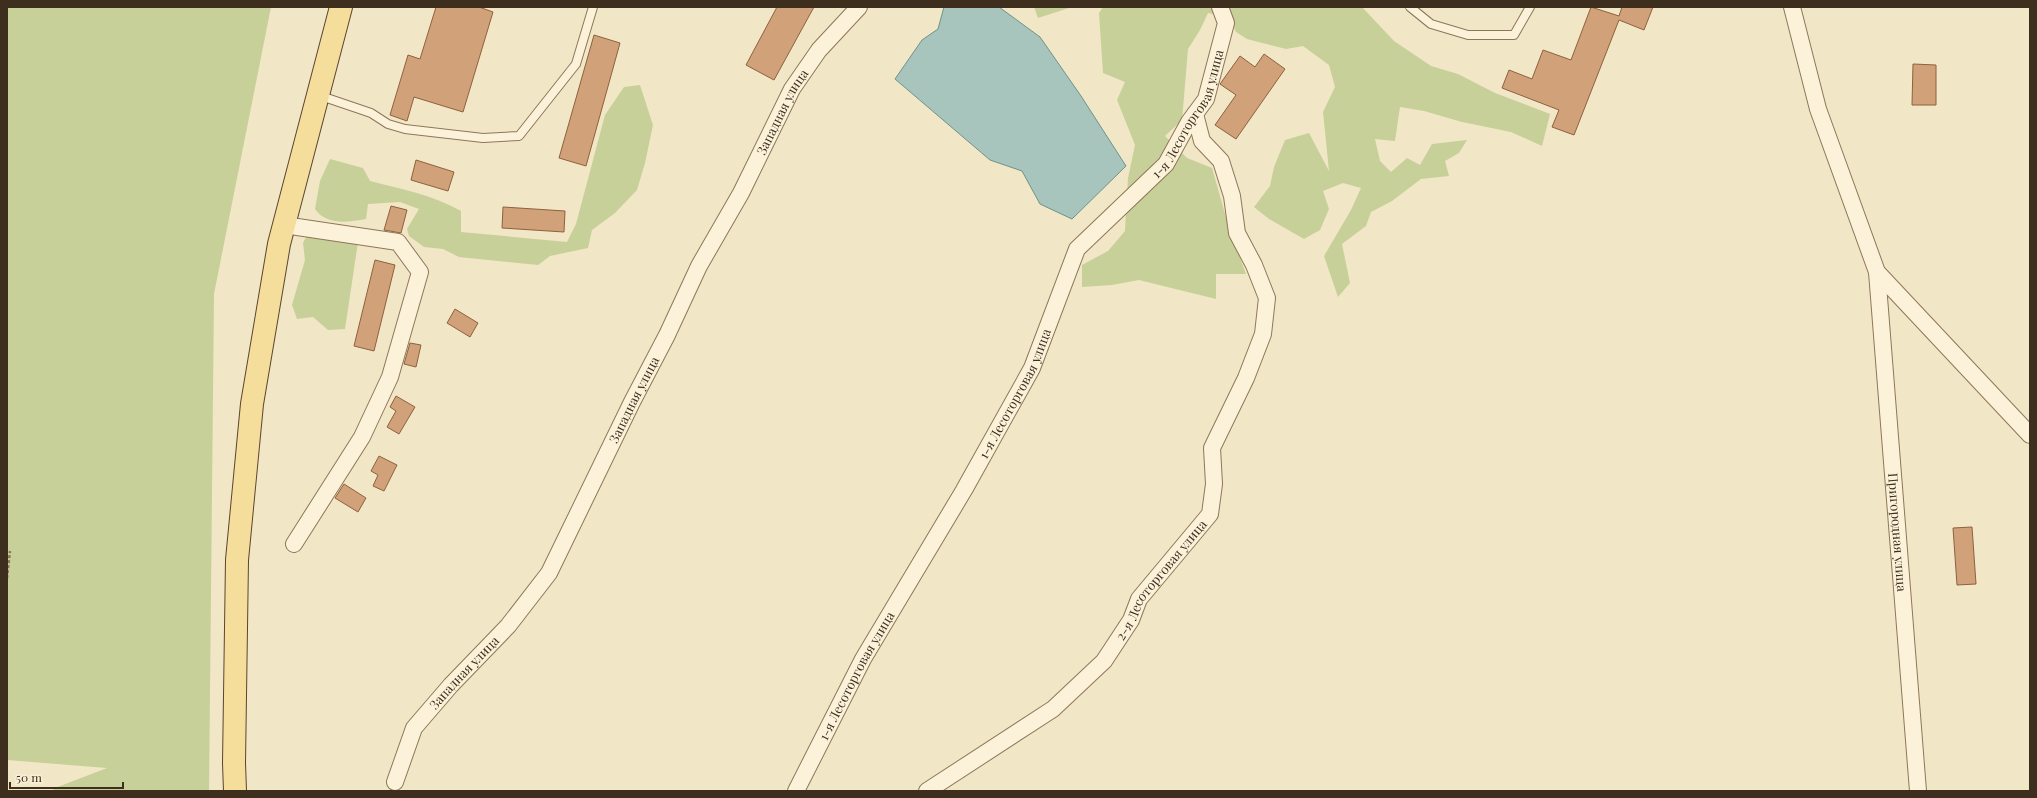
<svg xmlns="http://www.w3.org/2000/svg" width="2037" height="798" font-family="'Playfair Display',serif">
	<rect width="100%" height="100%" fill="#f1e6c5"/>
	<path fill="#c7d098" d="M 7,7 L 271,7 L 214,294 L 209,791 L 52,791 L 55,788 L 107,768 L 7,760 Z
		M 1034,7 L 1072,7 L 1038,18 Z
		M 1103,7 L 1362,7 L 1394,41 L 1431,66 L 1458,74 L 1495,93 L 1550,114 L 1542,146 L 1511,132 L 1462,122 L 1424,111 L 1400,107 L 1395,141 L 1375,139 L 1380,161 L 1391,172 L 1407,158 L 1420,165 L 1432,144 L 1467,140 L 1459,153 L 1445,161 L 1449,176 L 1421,179 L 1392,201 L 1371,212 L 1366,226 L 1342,244 L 1350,283 L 1338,297 L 1324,256 L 1351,210 L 1361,188 L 1343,183 L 1323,191 L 1329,209 L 1320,230 L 1304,239 L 1269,219 L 1254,207 L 1270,186 L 1274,167 L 1285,140 L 1309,133 L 1329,171 L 1323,112 L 1335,87 L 1329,65 L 1303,46 L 1286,49 L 1247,39 L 1236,32 L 1229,17 L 1208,13 L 1200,30 L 1188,49 L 1182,120 L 1165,136 L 1187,158 L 1212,168 L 1229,228 L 1246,274 L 1216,274 L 1216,299 L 1139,280 L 1112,285 L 1082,287 L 1082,265 L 1108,251 L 1125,231 L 1128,178 L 1135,145 L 1117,100 L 1125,82 L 1103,73 L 1099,13 Z
		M 640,85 L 653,125 L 645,163 L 637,190 L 615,213 L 592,230 L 588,248 L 550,256 L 538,265 L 459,257 L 443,249 L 424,247 L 409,236 L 407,229 L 419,209 L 400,202 L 368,204 L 366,219 C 349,222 327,226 315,209 L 320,181 L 330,159 L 363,168 L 370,181 C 401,189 433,195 461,211 L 461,232 L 567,242 L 576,224 L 605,115 L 624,87 Z
		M 308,233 L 358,242 L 345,329 L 328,330 L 313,317 L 297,319 L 292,305 L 305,260 L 303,243 Z"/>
	<path fill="#a7c4bd" stroke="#6d938b" d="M 944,7 L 999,7 L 1040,37 L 1081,96 L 1126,166 L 1072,219 L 1040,204 L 1022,171 L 990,160 L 895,79 L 922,40 L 938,29 Z"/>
	<path fill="#d1a179" stroke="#8e613e" d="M 436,7 L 479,7 L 493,12 L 463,112 L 414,97 L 407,121 L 390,115 L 408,55 L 420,59 Z
		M 777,7 L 814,7 L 774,80 L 746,65 Z
		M 1591,7 L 1619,16 L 1622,7 L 1653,7 L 1644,30 L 1619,20 L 1574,135 L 1552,127 L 1559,110 L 1502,88 L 1509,70 L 1532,79 L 1543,50 L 1571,60 Z
		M 594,35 L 620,43 L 586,166 L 559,158 Z
		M 1264,54 L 1285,69 L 1236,139 L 1215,125 L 1236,95 L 1220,84 L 1240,56 L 1255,67 Z
		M 1913,64 L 1936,65 L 1936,105 L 1912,105 Z
		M 416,160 L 454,172 L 448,191 L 411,180 Z
		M 391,206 L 407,210 L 401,233 L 384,230 Z
		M 503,207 L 565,211 L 564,232 L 502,228 Z
		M 375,260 L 395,265 L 374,351 L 354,346 Z
		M 455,309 L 478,323 L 470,337 L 447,323 Z
		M 410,343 L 421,345 L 416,367 L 404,364 Z
		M 396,396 L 415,407 L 399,434 L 387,427 L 396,411 L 390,407 Z
		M 379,456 L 397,465 L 384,491 L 373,486 L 378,475 L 371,471 Z
		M 344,484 L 366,498 L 358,512 L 335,498 Z
		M 1972,527 L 1976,584 L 1957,585 L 1953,528 Z"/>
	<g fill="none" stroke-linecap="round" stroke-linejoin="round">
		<defs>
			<path id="lane" d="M 1410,7 L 1431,24 L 1468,35 L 1514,35 L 1530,7
				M 318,95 L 371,113 L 388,124 L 405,129 L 483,138 L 519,136 L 576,64 L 593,7"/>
			<g id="street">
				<path d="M 1792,7 L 1818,109 L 1877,272 L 2030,435"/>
				<path d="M 284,225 L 398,242 L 420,272 L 390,377 L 362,437 L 294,544"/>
				<path id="s1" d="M 1877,272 L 1918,791"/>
				<path id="s2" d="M 395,782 L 414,728 L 451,685 L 508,626 L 549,573 L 632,402 L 667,335 L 699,266 L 741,193 L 792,89 L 819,50 L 859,7"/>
				<path id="s3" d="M 796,791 L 863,659 L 964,490 L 1032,368 L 1077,249 L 1166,164 L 1189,122 L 1206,99 L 1226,23 L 1220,7"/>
				<path id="s4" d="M 927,791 L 1053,709 L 1104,661 L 1131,620 L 1139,599 L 1210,514 L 1214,484 L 1212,448 L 1246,378 L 1263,334 L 1267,298 L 1254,265 L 1237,233 L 1232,196 L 1221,161 L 1202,141 L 1195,114"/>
			</g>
			<path id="primary" d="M 235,791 L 234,763 L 237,560 L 252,404 L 279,244 L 341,7"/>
		</defs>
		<use href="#lane" stroke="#8d775a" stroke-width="10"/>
		<use href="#street" stroke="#8d775a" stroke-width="18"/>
		<use href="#primary" stroke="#5b452e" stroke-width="24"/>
		<path stroke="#8d775a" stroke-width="2.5" stroke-dasharray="3 2" stroke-linecap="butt" d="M 7,578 L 10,551"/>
		<use href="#lane" stroke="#fbf2d9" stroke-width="8"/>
		<use href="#street" stroke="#fbf2d9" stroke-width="16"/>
		<use href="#primary" stroke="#f5dd9c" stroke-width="22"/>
	</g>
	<g text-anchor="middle" stroke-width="3" stroke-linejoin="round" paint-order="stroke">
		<g font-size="13" fill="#3d2e1e" stroke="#f8efd5">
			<text dy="5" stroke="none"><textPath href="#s3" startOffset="790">1-я Лесоторговая улица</textPath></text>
			<text dy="5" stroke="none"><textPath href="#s2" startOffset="780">Западная улица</textPath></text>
			<text dy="5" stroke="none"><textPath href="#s3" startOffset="454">1-я Лесоторговая улица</textPath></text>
			<text dy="5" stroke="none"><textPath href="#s2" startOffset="456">Западная улица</textPath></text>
			<text dy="5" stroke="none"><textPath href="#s1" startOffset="261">Пригородная улица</textPath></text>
			<text dy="5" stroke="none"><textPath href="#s4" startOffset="320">2-я Лесоторговая улица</textPath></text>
			<text dy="5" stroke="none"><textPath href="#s2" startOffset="132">Западная улица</textPath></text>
			<text dy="5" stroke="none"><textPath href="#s3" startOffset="130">1-я Лесоторговая улица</textPath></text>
		</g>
	</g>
	<rect width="2037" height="798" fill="none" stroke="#3d2e1e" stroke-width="16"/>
	<path d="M10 782v6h113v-6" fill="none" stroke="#3d2e1e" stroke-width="2"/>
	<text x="16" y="782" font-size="12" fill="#3d2e1e" stroke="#f8efd5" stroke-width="3" paint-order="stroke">50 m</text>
</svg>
